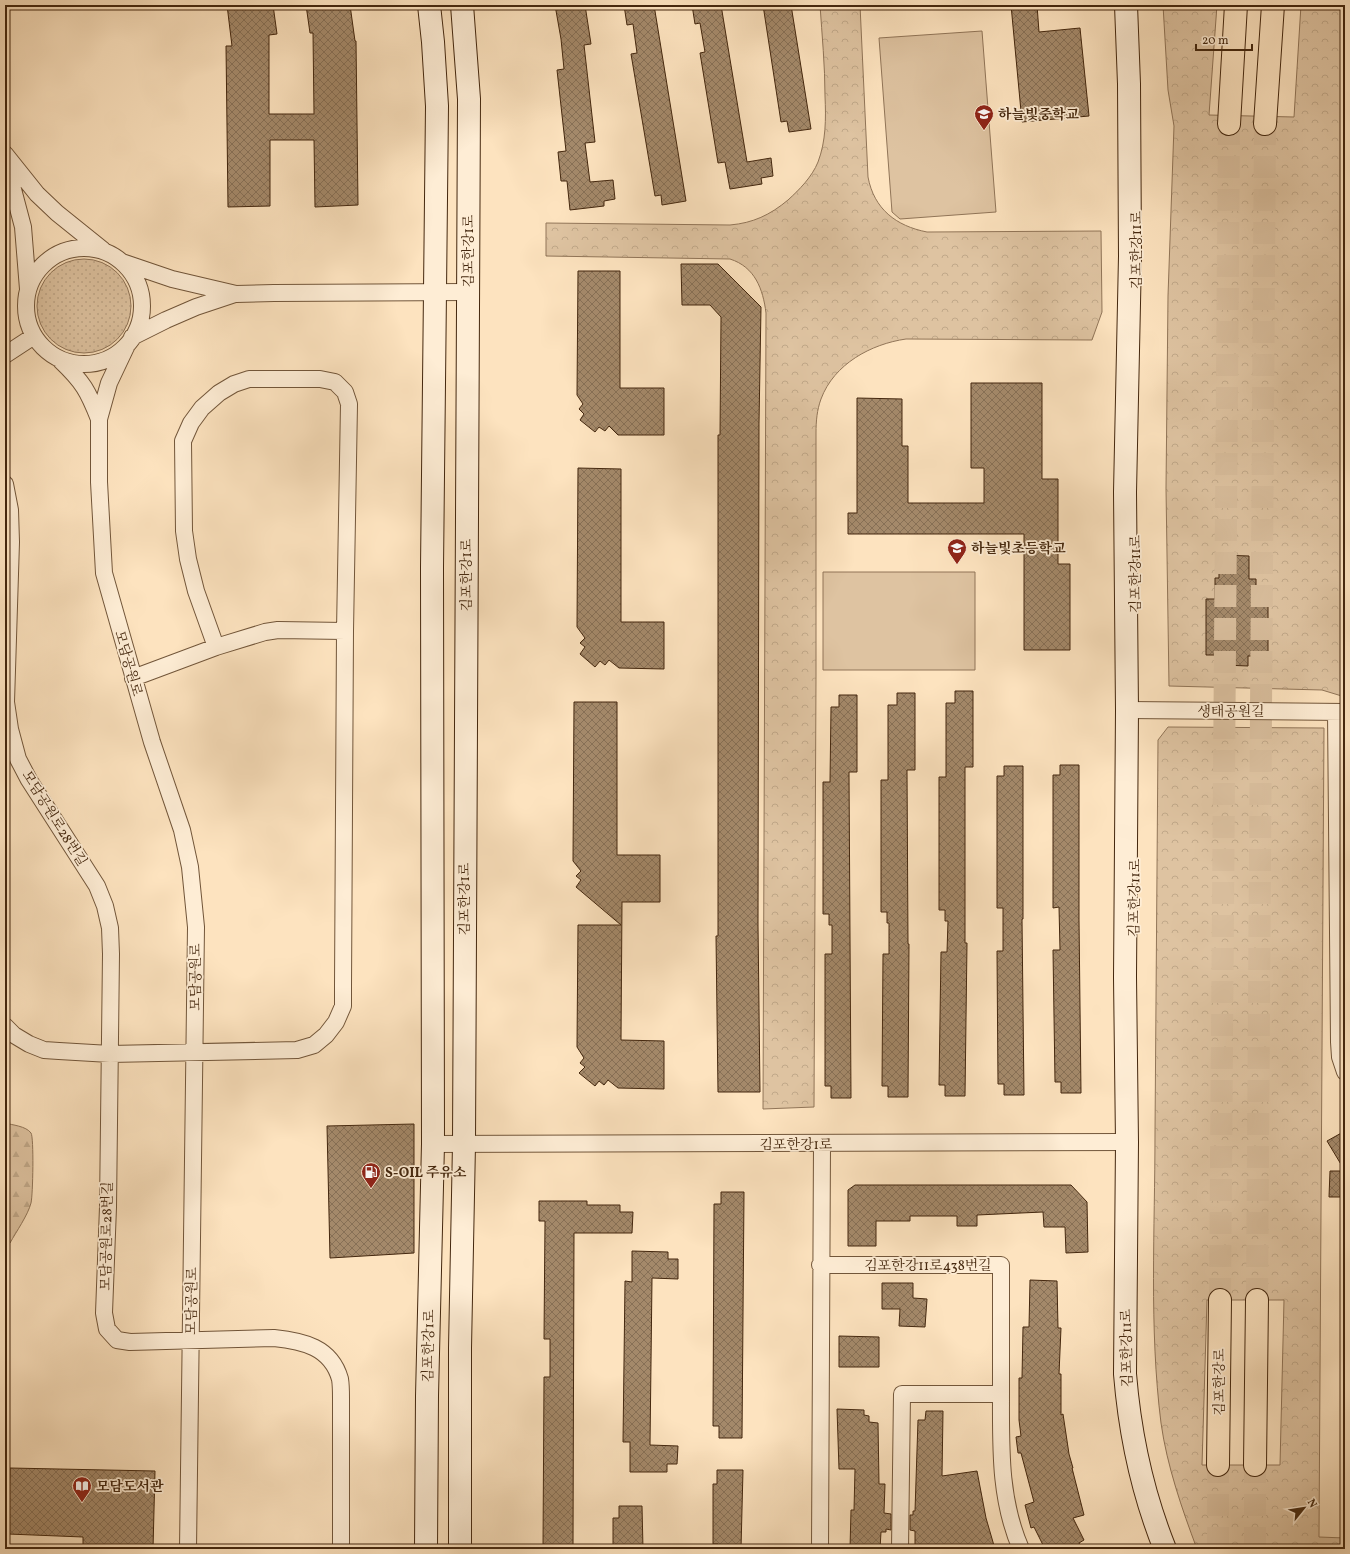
<svg xmlns="http://www.w3.org/2000/svg" width="1350" height="1554" font-family="Vollkorn,'Noto Serif KR',serif">
	<defs>
		<pattern id="grass-dots" width="8" height="8" patternUnits="userSpaceOnUse"><rect width="8" height="8" fill="#dec3a1"/><path d="M2 2h.1M6 6h.1" fill="none" stroke="#c0a889" stroke-width="1.8" stroke-linecap="round"/></pattern>
		<pattern id="forest-firs" width="22" height="20" patternUnits="userSpaceOnUse"><rect width="22" height="20" fill="#dec3a1"/><path d="M5 1l3.5 6h-7zM16 11l3.5 6h-7z" fill="#c0a889"/></pattern>
		<pattern id="park-crowns" width="20" height="18" patternUnits="userSpaceOnUse"><rect width="20" height="18" fill="#dec3a1"/><path d="M2 6a3 3 0 1 1 6 0M12 15a3 3 0 1 1 6 0" fill="none" stroke="#c0a889"/></pattern>
		<pattern id="building-cross-hatch" width="8" height="8" patternUnits="userSpaceOnUse"><rect width="8" height="8" fill="#a4896a"/><path d="M0 0l8 8M0 8l8-8" fill="none" stroke="#877056"/></pattern>
	</defs>
	<rect width="100%" height="100%" fill="#fde3bf"/>
	<filter id="stains"><feTurbulence type="fractalNoise" baseFrequency=".005" numOctaves="4"/><feColorMatrix values="0 0 0 0 .2 0 0 0 0 .09 0 0 0 0 .02 0 0 0 .5 -.17"/></filter>
	<radialGradient id="worn" r=".72"><stop offset=".6" stop-color="#630" stop-opacity="0"/><stop offset="1" stop-color="#630" stop-opacity=".3"/></radialGradient>
	<path fill="url(#grass-dots)" stroke="#917558" d="M37 306a47 47 0 1 1 94 0a47 47 0 1 1-94 0Z"/>
	<path fill="url(#forest-firs)" stroke="#917558" d="M 5,1123 C 12,1125 26,1126 31,1133 C 34,1137 33,1195 31,1203 C 28,1215 16,1232 10,1243 L 5,1246 Z"/>
	<path fill="url(#park-crowns)" stroke="#917558" fill-rule="evenodd" d="M 820,5 L 860,5 L 868,177 C 874,209 896,226 927,232 L 1101,231 L 1102,312 L 1092,340 L 906,339 C 871,344 834,364 821,399 C 817,410 816,421 816,433 L 816,677 L 814,1107 L 763,1109 L 766,313 C 763,289 755,267 730,259 L 546,256 L 546,223 L 730,225 C 753,223 770,215 788,200 C 799,190 812,177 818,162 C 826,141 826,119 825,96 C 825,66 822,35 820,5 Z
		M 1163,5 L 1217,5 L 1209,115 L 1294,117 L 1301,5 L 1345,5 L 1345,697 L 1322,690 L 1169,686 L 1166,488 L 1168,296 L 1174,126 L 1168,90 Z
		M 1168,727 L 1324,728 L 1319,1537 L 1345,1538 L 1345,1549 L 1197,1549 C 1182,1509 1167,1466 1161,1423 C 1149,1328 1155,1229 1155,1133 C 1156,1002 1157,871 1158,740 ZM 1207,1300 L 1284,1300 L 1280,1465 L 1202,1465 Z"/>
	<path fill="#dec3a1" stroke="#917558" d="M 982,31 L 996,212 L 900,219 L 892,212 L 879,38 Z
		M 823,572 L 975,572 L 975,670 L 823,670 Z"/>
	<path fill="url(#building-cross-hatch)" stroke="#44270e" d="M 227,5 L 273,5 L 277,34 L 269,35 L 269,114 L 314,114 L 313,33 L 310,33 L 306,5 L 350,5 L 355,41 L 356,41 L 358,205 L 315,207 L 314,140 L 270,140 L 270,206 L 228,207 L 226,46 L 232,46 Z
		M 555,5 L 585,5 L 591,44 L 584,45 L 595,142 L 585,143 L 590,182 L 613,180 L 615,199 L 604,201 L 604,206 L 570,210 L 567,181 L 561,181 L 558,152 L 566,151 L 557,70 L 564,69 L 561,39 Z
		M 624,5 L 654,5 L 686,201 L 662,205 L 661,195 L 655,196 L 631,54 L 637,53 L 633,24 L 627,25 Z
		M 692,5 L 721,5 L 747,162 L 771,158 L 773,176 L 761,178 L 762,184 L 730,189 L 725,162 L 718,163 L 700,53 L 705,52 L 700,23 L 695,24 Z
		M 763,5 L 791,5 L 811,129 L 789,132 L 787,121 L 781,122 Z
		M 1011,5 L 1037,5 L 1039,32 L 1080,28 L 1089,116 L 1022,122 Z
		M 681,264 L 718,264 L 761,307 L 759,423 L 758,925 L 760,1092 L 718,1092 L 716,936 L 718,936 L 718,435 L 720,435 L 721,317 L 710,305 L 682,305 Z
		M 578,271 L 620,271 L 620,388 L 664,388 L 664,435 L 618,435 L 609,426 L 605,431 L 599,427 L 595,432 L 580,420 L 584,414 L 579,409 L 583,404 L 577,395 Z
		M 971,383 L 1042,383 L 1042,479 L 1058,479 L 1058,564 L 1070,564 L 1070,650 L 1024,650 L 1024,534 L 848,534 L 848,513 L 857,513 L 857,398 L 902,399 L 902,446 L 908,446 L 908,503 L 984,503 L 984,468 L 971,468 Z
		M 578,468 L 621,469 L 621,622 L 664,622 L 664,669 L 619,668 L 609,660 L 605,665 L 600,661 L 595,667 L 580,654 L 585,647 L 580,643 L 585,638 L 577,627 Z
		M 1219,555 L 1249,556 L 1249,579 L 1256,579 L 1256,594 L 1268,594 L 1268,656 L 1248,656 L 1248,666 L 1224,665 L 1225,655 L 1206,655 L 1206,599 L 1215,599 L 1215,578 L 1219,578 Z
		M 955,691 L 973,691 L 973,767 L 965,767 L 965,943 L 967,943 L 965,1096 L 945,1096 L 945,1085 L 939,1085 L 941,952 L 947,952 L 948,921 L 945,921 L 945,910 L 939,910 L 939,777 L 946,777 L 946,703 L 955,703 Z
		M 897,693 L 915,693 L 915,770 L 907,770 L 908,944 L 909,944 L 908,1097 L 888,1097 L 888,1086 L 882,1086 L 883,954 L 889,954 L 889,923 L 887,923 L 887,912 L 881,912 L 881,780 L 888,780 L 888,705 L 897,705 Z
		M 839,695 L 857,695 L 857,772 L 849,772 L 851,1098 L 831,1098 L 831,1086 L 825,1086 L 825,954 L 832,954 L 832,925 L 829,925 L 829,914 L 823,914 L 823,782 L 830,782 L 831,707 L 839,707 Z
		M 574,702 L 617,702 L 617,855 L 660,855 L 660,902 L 622,902 L 621,1040 L 664,1041 L 664,1089 L 618,1088 L 608,1080 L 604,1085 L 599,1081 L 595,1086 L 579,1073 L 585,1067 L 580,1063 L 584,1058 L 577,1047 L 578,925 L 621,925 L 576,887 L 581,880 L 576,876 L 581,871 L 573,861 Z
		M 1060,765 L 1079,765 L 1079,919 L 1081,1093 L 1061,1093 L 1061,1082 L 1055,1082 L 1053,950 L 1060,950 L 1059,907 L 1053,908 L 1053,775 L 1060,775 Z
		M 1004,766 L 1023,766 L 1023,919 L 1022,919 L 1024,1095 L 1004,1095 L 1004,1084 L 998,1084 L 997,951 L 1003,951 L 1003,908 L 997,908 L 997,776 L 1004,776 Z
		M 414,1124 L 414,1253 L 330,1258 L 327,1126 Z
		M 1345,1131 L 1345,1197 L 1329,1197 L 1330,1171 L 1345,1171 L 1327,1141 Z
		M 855,1185 L 1071,1185 L 1087,1202 L 1088,1252 L 1066,1253 L 1065,1227 L 1044,1227 L 1043,1212 L 977,1215 L 977,1226 L 957,1226 L 957,1216 L 910,1216 L 910,1221 L 876,1221 L 876,1246 L 848,1246 L 848,1190 Z
		M 721,1192 L 744,1192 L 742,1438 L 719,1438 L 719,1426 L 713,1426 L 714,1204 L 721,1204 Z
		M 539,1201 L 587,1201 L 587,1205 L 620,1205 L 620,1212 L 633,1212 L 632,1233 L 574,1233 L 573,1549 L 543,1549 L 544,1377 L 550,1377 L 550,1339 L 544,1339 L 545,1221 L 539,1221 Z
		M 632,1251 L 668,1252 L 668,1259 L 678,1259 L 678,1279 L 652,1278 L 650,1445 L 678,1446 L 677,1464 L 667,1464 L 667,1472 L 630,1472 L 630,1442 L 623,1442 L 625,1281 L 632,1282 Z
		M 1030,1280 L 1057,1281 L 1058,1328 L 1061,1328 L 1059,1374 L 1061,1374 L 1061,1415 L 1063,1414 L 1069,1454 L 1073,1468 L 1072,1468 L 1084,1515 L 1073,1518 L 1084,1540 L 1079,1543 L 1082,1549 L 1045,1549 L 1034,1527 L 1031,1528 L 1025,1505 L 1034,1502 L 1021,1453 L 1018,1453 L 1016,1437 L 1021,1436 L 1019,1420 L 1019,1378 L 1022,1378 L 1023,1327 L 1029,1327 Z
		M 882,1283 L 913,1283 L 913,1298 L 927,1299 L 925,1327 L 899,1326 L 900,1309 L 882,1309 Z
		M 839,1336 L 879,1337 L 879,1367 L 839,1367 Z
		M 837,1409 L 864,1410 L 864,1415 L 869,1416 L 869,1422 L 878,1423 L 879,1484 L 885,1484 L 884,1513 L 891,1514 L 891,1530 L 886,1529 L 886,1532 L 881,1532 L 880,1549 L 850,1549 L 851,1510 L 854,1510 L 855,1469 L 839,1469 Z
		M 926,1411 L 943,1411 L 942,1476 L 977,1471 L 986,1518 L 995,1549 L 915,1549 L 915,1531 L 910,1530 L 910,1515 L 913,1515 L 913,1511 L 915,1511 L 918,1420 L 925,1420 Z
		M 10,1468 L 155,1471 L 153,1549 L 83,1549 L 83,1537 L 8,1534 Z
		M 717,1470 L 743,1470 L 741,1549 L 718,1549 L 718,1544 L 713,1544 L 713,1484 L 717,1484 Z
		M 619,1506 L 642,1506 L 643,1549 L 613,1549 L 613,1518 L 619,1518 Z"/>
	<g fill="none" stroke-linecap="round" stroke-linejoin="round">
		<path stroke="#d8bd9c" stroke-width="22" stroke-dasharray="22 11" stroke-linecap="butt" d="M 1220,1300 L 1229,124
			M 1257,1300 L 1265,124
			M 1218,1549 L 1218,1465
			M 1255,1549 L 1255,1465"/>
		<defs>
			<path id="street" d="M 5,154 L 37,194 L 57,213 L 103,250
				M 5,159 L 23,227 L 28,289
				M26 306a58 58 0 1 1 116 0a58 58 0 1 1-116 0Z
				M 122,262 L 172,279 L 236,294 L 274,293 L 468,292
				M 132,337 L 166,320 L 196,307 L 235,294
				M 127,345 L 109,383 L 99,419 L 99,482 L 104,573 L 152,742 L 182,830 L 190,867 L 196,927 L 188,1549
				M 5,355 L 34,336
				M 61,361 C 83,382 88,391 99,419
				M 5,484 L 10,510 L 11,542 L 6,702 L 10,729 L 18,759 L 29,780 L 97,886 L 105,906 L 110,928 L 111,954 L 108,1207 L 104,1313 L 107,1329 L 117,1340 L 130,1342 L 274,1338 C 303,1341 331,1347 340,1379 C 341,1385 341,1392 341,1398 L 341,1549
				M 133,678 L 216,647 L 265,632 L 278,630 L 345,631
				M 1127,710 L 1345,712
				M 1336,712 L 1339,1042 L 1340,1057 L 1345,1072
				M 5,1026 L 14,1035 L 29,1044 L 44,1050 L 59,1051 L 110,1054 L 297,1050 L 314,1045 L 326,1035 L 336,1022 L 343,1006 L 343,986 L 345,631 L 349,404 L 345,392 L 335,382 L 320,379 L 249,379 L 234,384 L 219,393 L 202,408 L 191,423 L 183,441 L 184,531 L 188,559 L 196,591 L 216,647
				M 433,1144 L 1127,1142
				M 820,1265 L 1001,1265 C 1001,1307 1001,1350 1001,1393 C 1001,1446 999,1499 1021,1549
				M 820,1549 L 822,1144
				M 900,1549 L 902,1394 L 1001,1394"/>
			<path id="secondary" d="M 1126,5 L 1129,84 L 1130,256 L 1125,492 L 1127,710 L 1125,977 L 1127,1142 L 1125,1374 C 1130,1435 1142,1492 1165,1549
				M 426,1549 L 427,1396 L 433,1144 L 432,568 L 437,106 L 433,42 L 429,5
				M 460,1549 L 460,1348 L 464,1144 L 469,99 L 462,5"/>
			<path id="highway" d="M 1229,124 L 1236,5
				M 1265,124 L 1273,5
				M 1218,1465 L 1220,1300
				M 1255,1465 L 1257,1300"/>
		</defs>
		<use href="#street" stroke="#72563a" stroke-width="18"/>
		<use href="#secondary" stroke="#44270e" stroke-width="24"/>
		<use href="#highway" stroke="#44270e" stroke-width="24"/>
		<use href="#street" stroke="#feedd5" stroke-width="16"/>
		<use href="#secondary" stroke="#feedd5" stroke-width="22"/>
		<use href="#highway" stroke="#fde3bf" stroke-width="22"/>
	</g>
	<defs>
		<symbol id="school-pin" viewBox="-11 -11 22 30"><path d="M0 17L-7.5 6A9.5 9.5 0 1 1 7.5 6Z" fill="#8f2418" stroke="#feedd5"/><path d="M0-5L7-2L0 1L-7-2ZM-4 1L0 2.5L4 1V4Q0 6-4 4Z" fill="#fff"/></symbol>
		<symbol id="fuel-pin" viewBox="-11 -11 22 30"><path d="M0 17L-7.5 6A9.5 9.5 0 1 1 7.5 6Z" fill="#8f2418" stroke="#feedd5"/><path d="M-5.5-6h7V0h2V4h1.3V-2.5L3-4.5l.8-.8L6-3V5H2.5V1h-1V6h-7ZM-4.2-4.7v3.2H.2V-4.7Z" fill="#fff"/></symbol>
		<symbol id="library-pin" viewBox="-11 -11 22 30"><path d="M0 17L-7.5 6A9.5 9.5 0 1 1 7.5 6Z" fill="#8f2418" stroke="#feedd5"/><path d="M-6-4Q-3-5.5-.7-3.5V5Q-3 3-6 4ZM6-4Q3-5.5 .7-3.5V5Q3 3 6 4Z" fill="#fff"/></symbol>
	</defs>
	<g fill-rule="evenodd">
		<use href="#school-pin" x="973" y="103" width="22" height="30"/>
		<use href="#school-pin" x="946" y="537" width="22" height="30"/>
		<use href="#fuel-pin" x="360" y="1161" width="22" height="30"/>
		<use href="#library-pin" x="71" y="1475" width="22" height="30"/>
	</g>
	<g text-anchor="middle" stroke-width="3.5" stroke-linejoin="round" paint-order="stroke">
		<g font-size="14" font-weight="bold" fill="#44270e" stroke="#feedd5" text-anchor="start">
			<text x="998" y="119">하늘빛중학교</text>
			<text x="971" y="553">하늘빛초등학교</text>
			<text x="385" y="1177">S-OIL 주유소</text>
			<text x="96" y="1491">모담도서관</text>
		</g>
		<g font-size="14" fill="#44270e" stroke="#feedd5">
			<text transform="translate(1136 250) rotate(-90)" y="5">김포한강11로</text>
			<text transform="translate(468 251) rotate(-90)" y="5">김포한강1로</text>
			<text transform="translate(1135 574) rotate(-90)" y="5">김포한강11로</text>
			<text transform="translate(466 575) rotate(-90)" y="5">김포한강1로</text>
			<text transform="translate(129 663) rotate(74)" y="5">모담공원로</text>
			<text x="1231" y="716">생태공원길</text>
			<text transform="translate(55 818) rotate(58)" y="5">모담공원로28번길</text>
			<text transform="translate(1134 898) rotate(-89)" y="5">김포한강11로</text>
			<text transform="translate(464 899) rotate(-90)" y="5">김포한강1로</text>
			<text transform="translate(195 977) rotate(-90)" y="5">모담공원로</text>
			<text x="796" y="1149">김포한강1로</text>
			<text transform="translate(106 1236) rotate(-89)" y="5">모담공원로28번길</text>
			<text x="928" y="1270">김포한강11로438번길</text>
			<text transform="translate(191 1301) rotate(-89)" y="5">모담공원로</text>
			<text transform="translate(428 1346) rotate(-89)" y="5">김포한강1로</text>
			<text transform="translate(1126 1348) rotate(-91)" y="5">김포한강11로</text>
			<text transform="translate(1219 1382) rotate(-90)" y="5">김포한강로</text>
		</g>
	</g>
	<rect width="1350" height="1554" fill="none" stroke="#fde3bf" stroke-width="20"/>
	<rect x="6" y="6" width="1338" height="1542" fill="none" stroke="#44270e" stroke-width="2"/>
	<rect x="10" y="10" width="1330" height="1534" fill="none" stroke="#44270e"/>
	<g transform="translate(1304 1508) rotate(60)" stroke="#feedd5" stroke-width="3" paint-order="stroke">
	<path d="M0-3L7 15L0 10L-7 15Z" fill="#44270e"/>
	<text y="-6" font-size="11" font-weight="bold" text-anchor="middle" fill="#44270e">N</text>
	</g>
	<path d="M1196 44v6h56v-6" fill="none" stroke="#44270e" stroke-width="2"/>
	<text x="1202" y="44" font-size="12" fill="#44270e" stroke="#feedd5" stroke-width="3" paint-order="stroke">20 m</text>
	<rect width="100%" height="100%" filter="url(#stains)"/>
	<rect width="100%" height="100%" fill="url(#worn)"/>
</svg>
